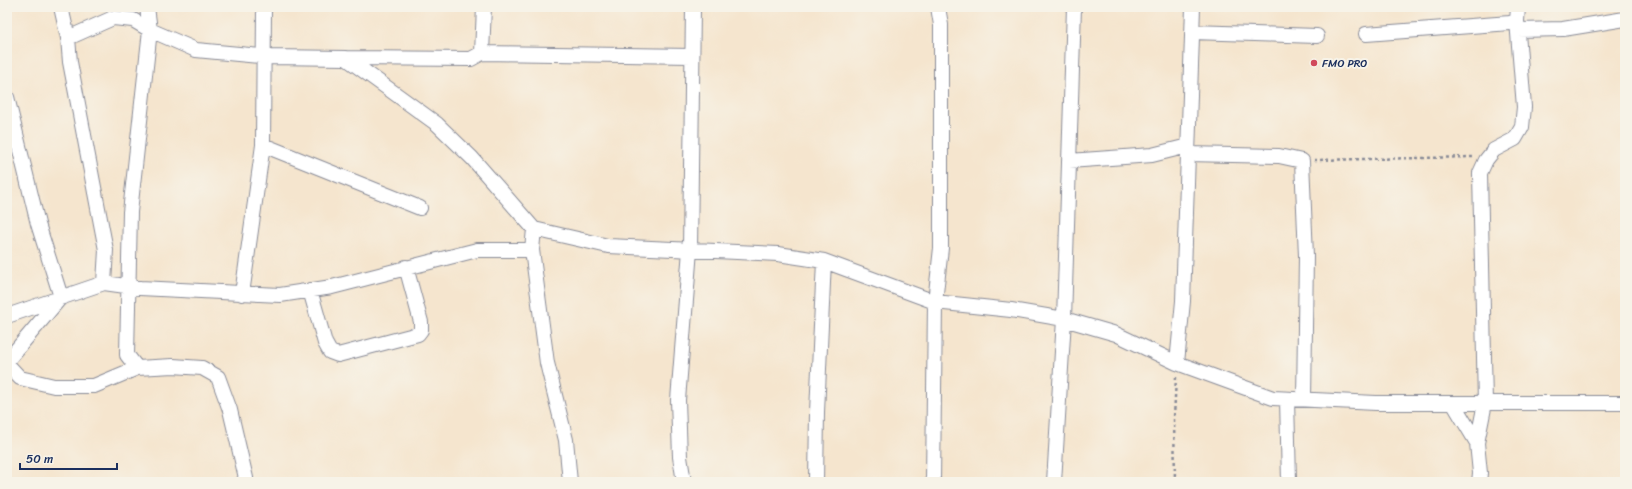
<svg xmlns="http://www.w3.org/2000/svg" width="1632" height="489" font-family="Sriracha,sans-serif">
	<rect width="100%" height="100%" fill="#f7f3e8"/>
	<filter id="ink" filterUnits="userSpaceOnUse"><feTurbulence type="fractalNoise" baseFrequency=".025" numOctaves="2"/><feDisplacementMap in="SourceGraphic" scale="8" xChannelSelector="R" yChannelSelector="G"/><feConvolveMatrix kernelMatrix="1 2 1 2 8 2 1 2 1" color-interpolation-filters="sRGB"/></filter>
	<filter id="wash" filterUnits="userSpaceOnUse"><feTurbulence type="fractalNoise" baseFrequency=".012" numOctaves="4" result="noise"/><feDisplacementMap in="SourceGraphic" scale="16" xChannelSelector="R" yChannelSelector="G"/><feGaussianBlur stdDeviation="0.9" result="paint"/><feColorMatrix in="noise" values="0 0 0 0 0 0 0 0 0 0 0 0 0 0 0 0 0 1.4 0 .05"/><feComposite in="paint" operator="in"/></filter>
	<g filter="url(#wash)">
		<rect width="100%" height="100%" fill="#f5e5ce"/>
	</g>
	<g filter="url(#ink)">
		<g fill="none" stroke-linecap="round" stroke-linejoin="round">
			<defs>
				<path id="minor" d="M 61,7 L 68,38
					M 147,7 L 150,30 L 196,50 L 270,57 L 346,58 L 437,124 L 472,158 L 534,229 L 608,246 L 778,254 L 824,261 L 935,302 L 1011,310 L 1064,319 L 1116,334 L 1177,363 L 1273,398 L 1376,403 L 1625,403
					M 1518,30 L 1563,29 L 1625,19
					M 1192,32 L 1317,36
					M 1366,34 L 1510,23 L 1517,21 L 1518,7
					M 482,53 L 692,56
					M 346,58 L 471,59 L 482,53 L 484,7
					M 7,97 L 38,224 L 61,297
					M 263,145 L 420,208
					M 1188,154 L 1279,156 L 1302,161 L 1306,256 L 1304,399
					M 1069,161 L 1152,155 L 1188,146
					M 534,229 L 532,250 L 547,363 L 566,440 L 570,482
					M 104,283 L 106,250 L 70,62 L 68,38 L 113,18 L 133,20 L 150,30 L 130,212 L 127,355 L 137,368 L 173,366 L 202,368 L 218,377 L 230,410 L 246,478 L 243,482
					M 310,290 L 325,343 L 330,352 L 338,355 L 418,334 L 421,330 L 421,322 L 406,267
					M 242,294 L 263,145 L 264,7
					M 7,316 L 104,283 L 140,288 L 280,295 L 332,287 L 477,250 L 532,250
					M 7,361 L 61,297
					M 1177,363 L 1183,301 L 1193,7
					M 7,364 L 20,378 L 54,386 L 94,386 L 137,368
					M 1287,399 L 1289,482
					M 1453,403 L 1477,443
					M 684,482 L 680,457 L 678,400 L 690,250 L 693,7
					M 816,482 L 817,412 L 824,261
					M 933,482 L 935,302 L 941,248 L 941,25 L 938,7
					M 1054,482 L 1064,319 L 1074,7
					M 1479,482 L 1480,473 L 1477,443 L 1485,403 L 1480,173 L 1486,160 L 1494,150 L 1515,139 L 1522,127 L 1524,107 L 1517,21"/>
			</defs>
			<use href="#minor" stroke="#888a96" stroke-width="16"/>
			<path stroke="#888a96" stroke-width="2.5" stroke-dasharray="3 3" stroke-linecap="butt" d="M 1314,160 L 1473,157
				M 1175,482 L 1174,418 L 1176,377"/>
			<use href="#minor" stroke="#fff" stroke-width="14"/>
		</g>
	</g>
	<circle fill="#d1495b" stroke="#f7f3e8" stroke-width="1.5" cx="1314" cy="63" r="4"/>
	<g text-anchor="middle" stroke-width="4" stroke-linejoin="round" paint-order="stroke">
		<g font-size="11" fill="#1b2f5e" stroke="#f7f3e8" text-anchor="start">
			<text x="1322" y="67">FMO PRO</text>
		</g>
	</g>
	<rect width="1632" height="489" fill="none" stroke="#f7f3e8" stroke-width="24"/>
	<path d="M20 463v6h97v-6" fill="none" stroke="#1b2f5e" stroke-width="2"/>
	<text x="26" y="463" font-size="12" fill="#1b2f5e" stroke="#f7f3e8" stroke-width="3" paint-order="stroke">50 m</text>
</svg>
